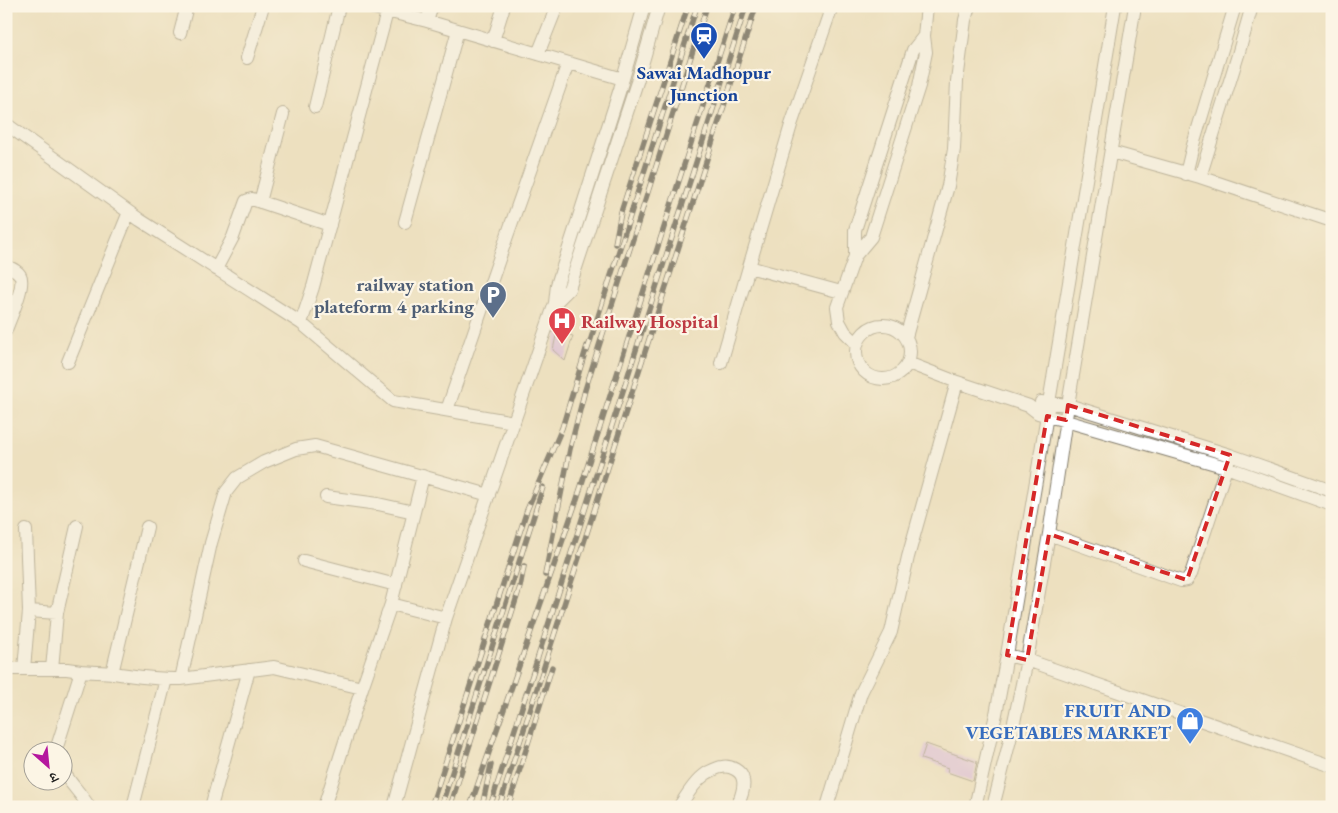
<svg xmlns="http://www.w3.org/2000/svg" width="1338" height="813" font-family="'EB Garamond','Noto Serif Devanagari',serif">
	<rect width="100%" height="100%" fill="#fcf5e5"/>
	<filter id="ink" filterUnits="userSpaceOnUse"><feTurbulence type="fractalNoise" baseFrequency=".02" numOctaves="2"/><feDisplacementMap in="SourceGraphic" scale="10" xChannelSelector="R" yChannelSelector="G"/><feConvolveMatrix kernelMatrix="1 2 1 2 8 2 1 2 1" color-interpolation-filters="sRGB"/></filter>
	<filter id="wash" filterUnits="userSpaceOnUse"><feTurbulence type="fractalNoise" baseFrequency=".0096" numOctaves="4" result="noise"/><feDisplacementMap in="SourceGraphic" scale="20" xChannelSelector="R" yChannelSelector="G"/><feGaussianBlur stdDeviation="1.12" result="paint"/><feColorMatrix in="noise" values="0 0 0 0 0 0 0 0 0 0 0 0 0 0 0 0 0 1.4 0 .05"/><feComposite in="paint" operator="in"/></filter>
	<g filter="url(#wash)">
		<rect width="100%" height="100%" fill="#ede0bf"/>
		<g id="blocks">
			<path fill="#d4aee9" d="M 557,331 L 573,336 L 565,361 L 553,350 Z
				M 926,744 L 977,762 L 973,781 L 947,772 L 948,768 L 921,759 Z"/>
		</g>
	</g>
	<g filter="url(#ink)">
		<use href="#blocks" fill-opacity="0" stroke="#847e6e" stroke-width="1"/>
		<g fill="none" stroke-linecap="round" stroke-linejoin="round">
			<defs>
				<path id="minor" d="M 366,6 L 427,21 L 623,79
					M 832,6 L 791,125 L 749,267 L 841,292
					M 427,21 L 432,6
					M 180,33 L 187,6
					M 493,41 L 504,6
					M 538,54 L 557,6
					M 247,58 L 263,6
					M 315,107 L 339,6
					M 6,124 L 140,220 L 301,323 L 393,401 L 514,422
					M 1111,152 L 1200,177 L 1332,221
					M 1186,174 L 1193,145 L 1235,6
					M 1200,177 L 1238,55 L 1252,6
					M 260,202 L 283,114
					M 405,222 L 458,30
					M 855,256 L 871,237 L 919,86 L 926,52 L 924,36 L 927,6
					M 6,266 C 11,268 17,270 20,275 C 26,285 10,318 6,330
					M 216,269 L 233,237 L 246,201 L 252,199 L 330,225
					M 555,303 L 569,289 L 637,82 L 659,6
					M 301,323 L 313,287 L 387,12
					M856 352a27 27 0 1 1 54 0a27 27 0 1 1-54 0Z
					M 906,337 L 948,186 L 954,149 L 957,81 L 965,20 L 969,6
					M 857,344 L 845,332 L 839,321 L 837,307 L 855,256 L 855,230 L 913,50 L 924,36
					M 68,362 L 129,212
					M 721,363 L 749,267
					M 908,363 L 957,382 L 1029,406 L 1038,413 L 1226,467 L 1332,505
					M 1041,402 L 1068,405 L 1230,455 L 1332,491
					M 447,410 L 507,236 L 568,63
					M 326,497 L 378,504 L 414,512
					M 1049,534 L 1181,581 L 1187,580 L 1191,574 L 1229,459
					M 304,561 L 396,585
					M 391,604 L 423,476
					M 29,611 L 57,613
					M 1007,655 L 1027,660 L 1332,766
					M 6,669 L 67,669 L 81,671
					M 24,669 L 29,611 L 26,530
					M 52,669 L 57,613 L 77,526
					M 112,673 L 147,527
					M 181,679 L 211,543 L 226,492 L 237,478 L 264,462 L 296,449 L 315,446 L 489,495
					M 56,750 L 81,671 C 92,672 103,672 113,673 C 136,676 158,680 181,679 L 274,667 L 362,688 L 391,604 L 446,618
					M 62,769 C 69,783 81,793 89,807
					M 133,807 L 166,679
					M 211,807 L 249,670
					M 324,807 L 362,688
					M 394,807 L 446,618 L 555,303 L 557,285 L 620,89 L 644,6
					M 679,807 C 687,795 695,781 707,773 C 711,771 718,767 722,767 C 730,765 742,771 743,780 C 745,789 740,799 737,807
					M 827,807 L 861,693 L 891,632 L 908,557 L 957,382
					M 975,807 L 996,714 L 1007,655 L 1115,6
					M 993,807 L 1011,736 L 1027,660 L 1049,534 L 1068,405 L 1135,6"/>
			</defs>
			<use href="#minor" stroke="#847e6e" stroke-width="14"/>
			<use href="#minor" stroke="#fff" stroke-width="12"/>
			<defs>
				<path id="rail" d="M 615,244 L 621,212 L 688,6
					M 587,351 L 697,6
					M 545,575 L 570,449 L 585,390 L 707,6
					M 431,807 L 527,510 L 562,428 L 587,346
					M 441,807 L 543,487
					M 450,807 L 520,587 L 524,566
					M 470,807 L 576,502 L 735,6
					M 482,807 L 491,765
					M 490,807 L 746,6
					M 499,807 L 756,6
					M 508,807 L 552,667"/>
			</defs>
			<use href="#rail" stroke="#1c1c1c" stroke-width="5.5"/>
			<use href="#rail" stroke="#fcf5e5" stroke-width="4" stroke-dasharray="11" stroke-linecap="butt"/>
		</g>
	</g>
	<path d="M0 0H1338V813H0ZM 1068,405 L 1230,455 L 1187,580 L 1049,534 L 1027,660 L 1007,655 L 1047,416 L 1066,420 Z" fill="#ede0bf" fill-opacity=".55" fill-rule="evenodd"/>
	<path fill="none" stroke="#d62828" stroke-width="4" stroke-dasharray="10 6" stroke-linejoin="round" d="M 1068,405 L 1230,455 L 1187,580 L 1049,534 L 1027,660 L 1007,655 L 1047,416 L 1066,420 Z"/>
	<defs>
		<symbol id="station-pin" viewBox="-11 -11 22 30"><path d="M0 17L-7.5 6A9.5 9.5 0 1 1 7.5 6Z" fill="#1a4fb4" stroke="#fcf5e5"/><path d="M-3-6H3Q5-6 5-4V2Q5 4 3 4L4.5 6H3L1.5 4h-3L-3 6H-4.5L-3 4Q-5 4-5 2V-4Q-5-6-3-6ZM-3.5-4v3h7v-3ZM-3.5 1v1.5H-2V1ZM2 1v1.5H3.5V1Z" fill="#fff"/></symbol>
		<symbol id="parking-pin" viewBox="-11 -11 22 30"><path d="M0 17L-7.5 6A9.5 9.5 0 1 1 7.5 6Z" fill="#5c6f8a" stroke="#fcf5e5"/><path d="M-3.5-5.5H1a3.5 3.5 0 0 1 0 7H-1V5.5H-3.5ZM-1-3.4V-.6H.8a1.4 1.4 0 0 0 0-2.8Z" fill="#fff"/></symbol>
		<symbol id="hospital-pin" viewBox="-11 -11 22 30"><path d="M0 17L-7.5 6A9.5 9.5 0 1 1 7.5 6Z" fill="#e0444e" stroke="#fcf5e5"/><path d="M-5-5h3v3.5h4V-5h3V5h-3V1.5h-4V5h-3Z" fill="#fff"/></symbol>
		<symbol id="shop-pin" viewBox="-11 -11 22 30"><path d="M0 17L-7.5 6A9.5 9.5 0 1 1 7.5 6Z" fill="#3f7fe0" stroke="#fcf5e5"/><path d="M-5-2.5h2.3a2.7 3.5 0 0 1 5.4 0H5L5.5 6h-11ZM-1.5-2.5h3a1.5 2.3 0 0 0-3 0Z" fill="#fff"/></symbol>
	</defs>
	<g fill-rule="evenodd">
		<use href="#station-pin" x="688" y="20" width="32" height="43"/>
		<use href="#parking-pin" x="477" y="279" width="32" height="43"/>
		<use href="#hospital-pin" x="546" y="305" width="32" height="43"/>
		<use href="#shop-pin" x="1174" y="705" width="32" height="43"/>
	</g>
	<g text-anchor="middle" stroke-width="4.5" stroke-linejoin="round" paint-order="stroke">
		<g font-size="19" font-weight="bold" fill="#164399" stroke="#fcf5e5">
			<text x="704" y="79">Sawai Madhopur<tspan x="704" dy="22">Junction</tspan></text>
		</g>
		<g font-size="19" font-weight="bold" fill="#4e5e75" stroke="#fcf5e5" text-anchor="end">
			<text x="474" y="291">railway station<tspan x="474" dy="22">plateform 4 parking</tspan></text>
		</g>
		<g font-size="19" font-weight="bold" fill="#be3a42" stroke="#fcf5e5" text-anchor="start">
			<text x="581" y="328">Railway Hospital</text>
		</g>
		<g font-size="19" font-weight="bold" fill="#366cbe" stroke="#fcf5e5" text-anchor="end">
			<text x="1171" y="717">FRUIT AND<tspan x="1171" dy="22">VEGETABLES MARKET</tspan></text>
		</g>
	</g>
	<rect width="1338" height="813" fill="none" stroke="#fcf5e5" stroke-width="25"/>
	<g transform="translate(48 766) rotate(153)"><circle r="24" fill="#fcf5e5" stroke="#a29e95"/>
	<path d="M0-4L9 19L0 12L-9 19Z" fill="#b5179e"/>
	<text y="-8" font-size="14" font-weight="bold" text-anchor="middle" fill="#1c1c1c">उ</text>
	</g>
</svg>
